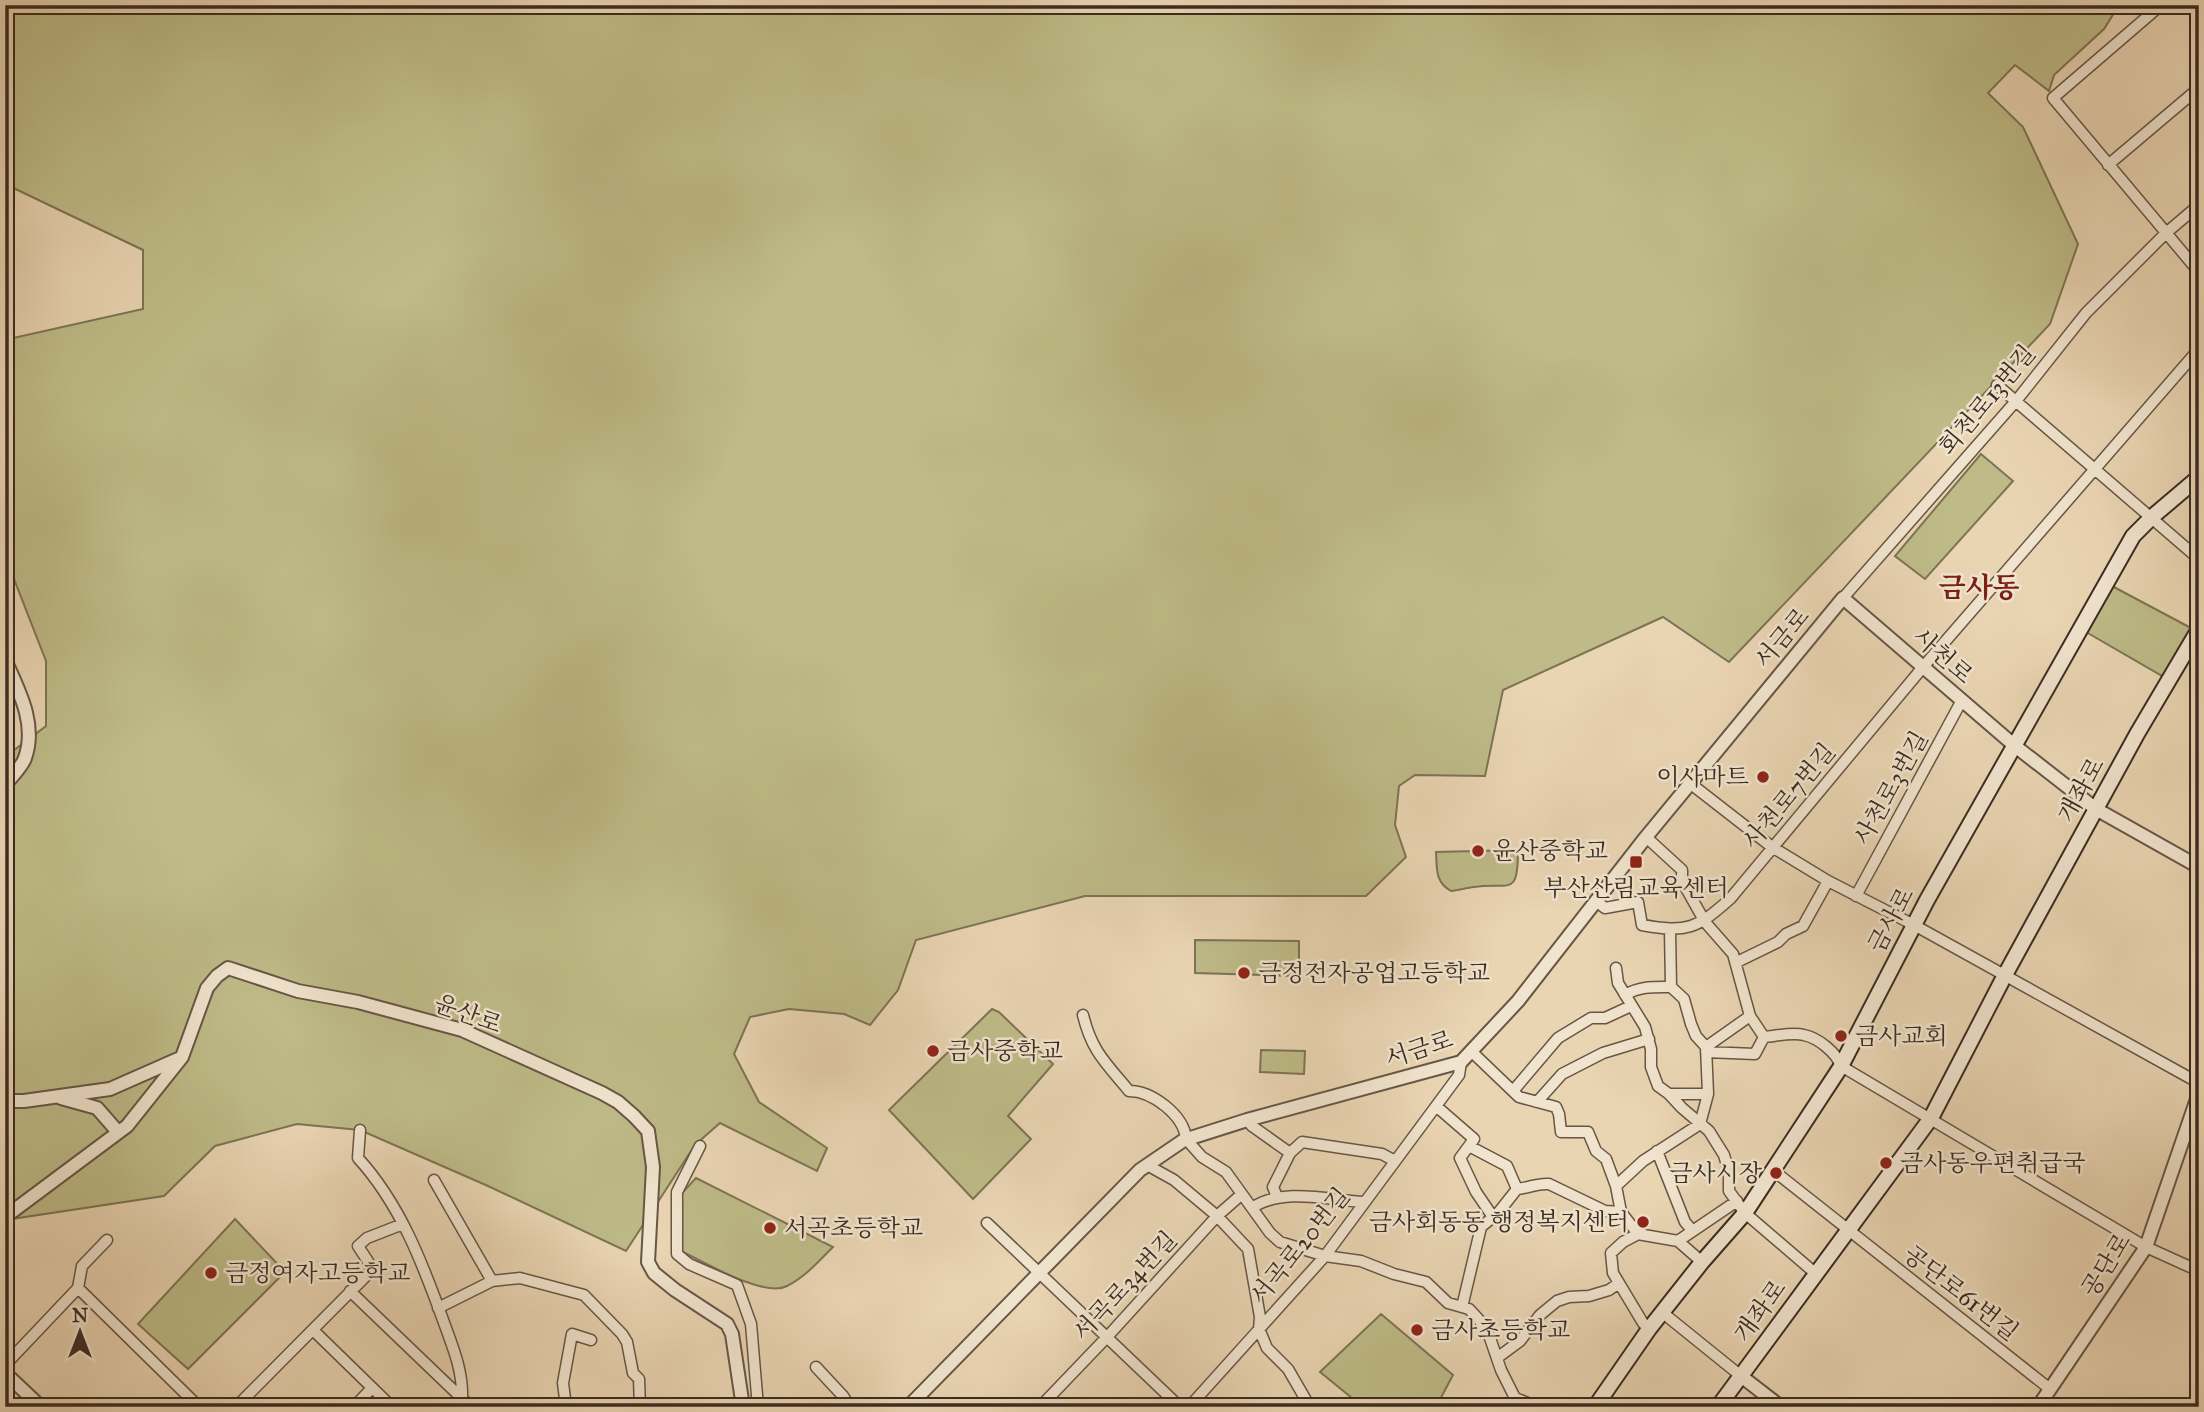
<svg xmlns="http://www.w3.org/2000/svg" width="2204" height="1412" font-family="'IM FELL Great Primer','Noto Serif KR',serif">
	<rect width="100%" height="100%" fill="#ead5b3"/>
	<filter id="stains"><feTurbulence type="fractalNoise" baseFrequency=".00286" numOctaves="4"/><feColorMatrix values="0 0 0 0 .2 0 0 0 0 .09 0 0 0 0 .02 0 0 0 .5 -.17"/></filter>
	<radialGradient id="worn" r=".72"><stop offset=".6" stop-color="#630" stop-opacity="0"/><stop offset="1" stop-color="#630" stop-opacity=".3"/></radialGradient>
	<path fill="#bebb88" stroke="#7c7455" stroke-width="2" d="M 5,5 L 2119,5 L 2104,29 L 2054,75 L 2049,91 L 2015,65 L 1988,93 L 2023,127 L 2078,244 L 2050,324 L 1729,662 L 1663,617 L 1503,690 L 1485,776 L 1415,775 L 1399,786 L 1395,825 L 1406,857 L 1366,896 L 1085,896 L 916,940 L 898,990 L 870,1025 L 844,1014 L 789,1009 L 750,1017 L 734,1054 L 759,1102 L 827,1148 L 817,1171 L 720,1123 L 695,1145 L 626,1251 L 488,1186 L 360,1130 L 297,1124 L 215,1146 L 164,1196 L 5,1220 L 5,757 L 46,726 L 46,661 L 5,556 L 5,391 L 13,338 L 143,309 L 143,250 L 5,184 Z
		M 1981,454 L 2013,481 L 1925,579 L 1895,556 Z
		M 2112,586 L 2191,628 L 2164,677 L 2086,632 Z
		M 1518,850 C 1518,898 1510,882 1474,887 C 1466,888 1459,890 1451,891 C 1435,882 1437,869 1436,852 Z
		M 1195,940 L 1299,941 L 1299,976 L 1195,973 Z
		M 992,1009 L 999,1012 L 1053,1064 L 1008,1116 L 1031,1139 L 973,1199 L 889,1110 Z
		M 1261,1050 L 1305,1051 L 1304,1074 L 1260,1072 Z
		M 696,1178 L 833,1247 C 819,1261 805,1277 787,1286 C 764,1298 704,1262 681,1251 L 679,1226 L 682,1193 Z
		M 235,1219 L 285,1272 L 188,1369 L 138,1324 Z
		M 1381,1314 L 1453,1375 L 1436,1407 L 1363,1407 L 1320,1372 Z"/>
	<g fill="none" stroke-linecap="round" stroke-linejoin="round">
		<defs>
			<path id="minor" d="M 2161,5 L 2053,98 L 2199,272
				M 2108,165 L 2199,88
				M 1997,385 L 2199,559
				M 1843,598 L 2016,401 L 2086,313 L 2166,233 L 2199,205
				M 1691,784 L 1772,847 L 1828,881 L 1914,925 L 2199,1083
				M 1646,837 L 1682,870 L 1682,881 L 1705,922 L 1733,954 L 1750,1016 L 1764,1037 C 1776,1036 1792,1032 1804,1035 C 1818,1038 1836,1052 1841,1066 L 2146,1247 L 2199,1271
				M 1856,896 L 1962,700
				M 1596,901 L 1605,908 L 1638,902 L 1642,925 C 1687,933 1696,929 1730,899 L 1923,667 L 2199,349
				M 1670,930 L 1671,987
				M 1737,962 L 1778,942 L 1786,934 L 1803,926 L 1828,881
				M 1616,968 L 1618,983 L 1645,1027 L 1651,1049 L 1651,1067 L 1658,1086 L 1669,1094 L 1682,1108 L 1709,1131 L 1724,1155 L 1729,1172 L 1729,1191 L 1745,1213 L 1815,1273
				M 1083,1015 C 1092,1052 1106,1063 1129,1091 C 1152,1091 1184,1115 1186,1139 L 1202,1157 L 1226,1172 L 1270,1233 L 1280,1242 L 1325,1256 L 1361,1261 L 1394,1274 L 1426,1282 L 1448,1303 L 1469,1309 L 1480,1321 L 1490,1338 L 1501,1370 L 1515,1398 L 1538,1407
				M 1706,1047 L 1750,1016
				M 1472,1052 L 1519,1097 L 1556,1107 L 1559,1114 L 1561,1132 L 1588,1132 L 1596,1151 L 1606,1159 L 1616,1186
				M 1706,1052 L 1755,1054 L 1764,1037
				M 1513,1091 L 1558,1038 L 1591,1018 L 1605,1018 L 1631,1006
				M 1669,1094 L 1708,1094
				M 1537,1102 L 1562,1074 L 1603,1053 L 1649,1039
				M 1436,1106 L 1474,1139 L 1460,1158 L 1476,1192 L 1493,1217
				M 1247,1120 L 1252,1126 L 1290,1153
				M 360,1130 L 358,1158 C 400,1204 422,1262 443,1320 C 452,1345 463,1370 462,1398
				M 700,1146 L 677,1192 L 677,1254 L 689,1264 L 737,1285 L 751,1324 L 758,1407
				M 1469,1146 L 1507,1166 L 1517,1189
				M 1657,1151 L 1685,1222 L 1692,1230
				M 1147,1165 L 1174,1180 L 1217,1216 L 1248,1249 L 1260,1317 L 1259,1329 L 1267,1348 L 1288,1369 L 1310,1407
				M 1774,1171 L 2050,1389
				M 434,1180 L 492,1281
				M 1517,1189 C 1529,1188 1537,1183 1549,1184 L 1605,1211 L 1621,1212 L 1616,1186 L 1643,1161 L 1700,1124 L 1708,1094 L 1706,1047 L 1696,1036 L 1691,1024 L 1684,999 L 1671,987 C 1654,987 1640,986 1625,995
				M 1277,1197 L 1273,1187 L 1290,1153 L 1302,1142 L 1382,1154 L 1395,1161
				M 1252,1208 C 1282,1187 1329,1200 1364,1202
				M 1621,1212 L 1638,1234 L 1678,1241 L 1702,1262
				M 987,1223 L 1180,1407
				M 1638,1234 L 1623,1242 L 1611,1253 L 1613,1273 L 1643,1323 L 1649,1329
				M 1678,1241 L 1737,1201
				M 78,1288 L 199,1407
				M 78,1288 L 82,1266 L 107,1240
				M 350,1291 L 471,1407
				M 1462,1307 L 1481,1227 L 1498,1213 L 1517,1189
				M 438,1308 L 492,1281 L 520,1278 L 584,1295 L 622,1334 L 627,1342 L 633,1373 L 639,1379 L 640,1407
				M 1663,1313 L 1741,1376
				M 313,1330 L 392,1407
				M 1497,1358 L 1520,1341 L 1540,1315 L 1557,1301 L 1569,1297 L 1589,1296 L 1609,1290 L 1619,1283
				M 5,1365 L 78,1288
				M 816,1367 L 843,1396 L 850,1407
				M 236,1407 L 373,1269 L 358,1246 L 367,1238 L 403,1224
				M 354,1407 L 372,1388
				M 566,1407 L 563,1383 L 572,1334 L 591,1340
				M 1040,1407 L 1108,1336 L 1217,1216 L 1242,1194
				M 1189,1407 L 1325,1256 L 1459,1075 L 1461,1062
				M 1507,1407 L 1515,1398"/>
			<path id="tertiary" d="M 5,660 C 19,691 37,724 25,758 C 22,767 11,777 5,785
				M 61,1098 L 97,1108 L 118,1132
				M 5,1101 L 24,1101 L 110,1089 L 178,1059
				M 5,1217 L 127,1126 L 182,1057 L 207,988 L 217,976 L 228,968 L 298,991 L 358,1002 L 462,1030 L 602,1093 L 618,1102 L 634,1116 L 648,1131 L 653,1167 L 648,1262 L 654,1273 L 675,1290 L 727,1324 L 732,1334 L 743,1407
				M 5,1373 L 41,1407
				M 1741,1376 L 1781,1407
				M 908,1407 L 1140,1170 L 1184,1140 L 1247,1120 L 1461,1062 L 1518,1001 L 1646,837 L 1843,598 L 2015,746 L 2096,809 L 2199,867
				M 2038,1407 L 2146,1247 L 2199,1093"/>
			<path id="secondary" d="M 1595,1407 L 1649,1329 L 1702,1262 L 1745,1213 L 1840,1068 L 1927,900 L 2133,536 L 2152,517 L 2199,477
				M 1718,1407 L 1931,1118 L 2005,975 L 2137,734 L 2199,629"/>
		</defs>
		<use href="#minor" stroke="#675646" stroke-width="13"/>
		<use href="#tertiary" stroke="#675646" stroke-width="16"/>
		<use href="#secondary" stroke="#3b2c22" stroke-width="18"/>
		<use href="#minor" stroke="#f1e4ce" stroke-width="10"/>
		<use href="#tertiary" stroke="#f1e4ce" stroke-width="12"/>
		<use href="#secondary" stroke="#f1e4ce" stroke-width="14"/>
	</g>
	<g fill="#8f2418" stroke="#f1e4ce" stroke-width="2.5">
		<circle cx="1763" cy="777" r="7"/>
		<circle cx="1478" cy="851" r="7"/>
		<rect x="1629" y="855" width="14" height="14" rx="3.5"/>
		<circle cx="1244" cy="973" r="7"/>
		<circle cx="1841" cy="1036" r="7"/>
		<circle cx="933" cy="1051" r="7"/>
		<circle cx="1886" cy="1163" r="7"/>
		<circle cx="1776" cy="1173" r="7"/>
		<circle cx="1643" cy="1222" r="7"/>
		<circle cx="770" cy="1228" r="7"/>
		<circle cx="211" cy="1273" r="7"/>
		<circle cx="1417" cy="1330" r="7"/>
	</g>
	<g text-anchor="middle" stroke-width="5" stroke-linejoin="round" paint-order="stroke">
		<g font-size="24" fill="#3b2c22" stroke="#f1e4ce">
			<text transform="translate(1987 400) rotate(-50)" y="8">회천로13번길</text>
			<text transform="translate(1782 638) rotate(-50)" y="8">서금로</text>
			<text transform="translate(1943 656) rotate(41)" y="8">사천로</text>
			<text transform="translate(1891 788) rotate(-61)" y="8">사천로3번길</text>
			<text transform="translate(2081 790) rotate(-61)" y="8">개좌로</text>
			<text transform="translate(1789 796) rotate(-50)" y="8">사천로7번길</text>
			<text transform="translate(1891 920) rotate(-62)" y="8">금사로</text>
			<text transform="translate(468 1014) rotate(20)" y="8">윤산로</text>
			<text transform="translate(1419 1049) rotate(-18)" y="8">서금로</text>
			<text transform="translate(1300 1246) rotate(-51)" y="8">서곡로20번길</text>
			<text transform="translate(2106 1265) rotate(-58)" y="8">공단로</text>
			<text transform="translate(1125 1286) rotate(-47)" y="8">서곡로34번길</text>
			<text transform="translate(1961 1293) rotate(38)" y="8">공단로61번길</text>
			<text transform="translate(1760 1311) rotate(-54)" y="8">개좌로</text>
		</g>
		<g font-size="24" fill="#3b2c22" stroke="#f1e4ce" text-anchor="start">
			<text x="1749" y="785" text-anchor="end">이사마트</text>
			<text x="1492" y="859">윤산중학교</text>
			<text x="1636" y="896" text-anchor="middle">부산산림교육센터</text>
			<text x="1258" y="981">금정전자공업고등학교</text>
			<text x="1855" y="1044">금사교회</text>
			<text x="947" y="1059">금사중학교</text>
			<text x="1900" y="1171">금사동우편취급국</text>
			<text x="1762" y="1181" text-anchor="end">금사시장</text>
			<text x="1629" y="1230" text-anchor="end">금사회동동 행정복지센터</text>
			<text x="784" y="1236">서곡초등학교</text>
			<text x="225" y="1281">금정여자고등학교</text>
			<text x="1431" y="1338">금사초등학교</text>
		</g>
		<g font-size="28" font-weight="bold" fill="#7a1f14" stroke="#f1e4ce">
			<text x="1979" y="597">금사동</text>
		</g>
	</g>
	<rect width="2204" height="1412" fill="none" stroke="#ead5b3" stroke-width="28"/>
	<rect x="7" y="7" width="2190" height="1398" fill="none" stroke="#3b2c22" stroke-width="3.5"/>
	<rect x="14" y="14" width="2176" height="1384" fill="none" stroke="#3b2c22" stroke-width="2"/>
	<g transform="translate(80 1332)" stroke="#f1e4ce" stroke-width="5" paint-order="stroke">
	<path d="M0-5L12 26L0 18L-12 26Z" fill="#3b2c22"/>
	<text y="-10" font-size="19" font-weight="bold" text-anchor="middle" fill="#3b2c22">N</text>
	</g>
	<rect width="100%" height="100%" filter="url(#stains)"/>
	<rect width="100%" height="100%" fill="url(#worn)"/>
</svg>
